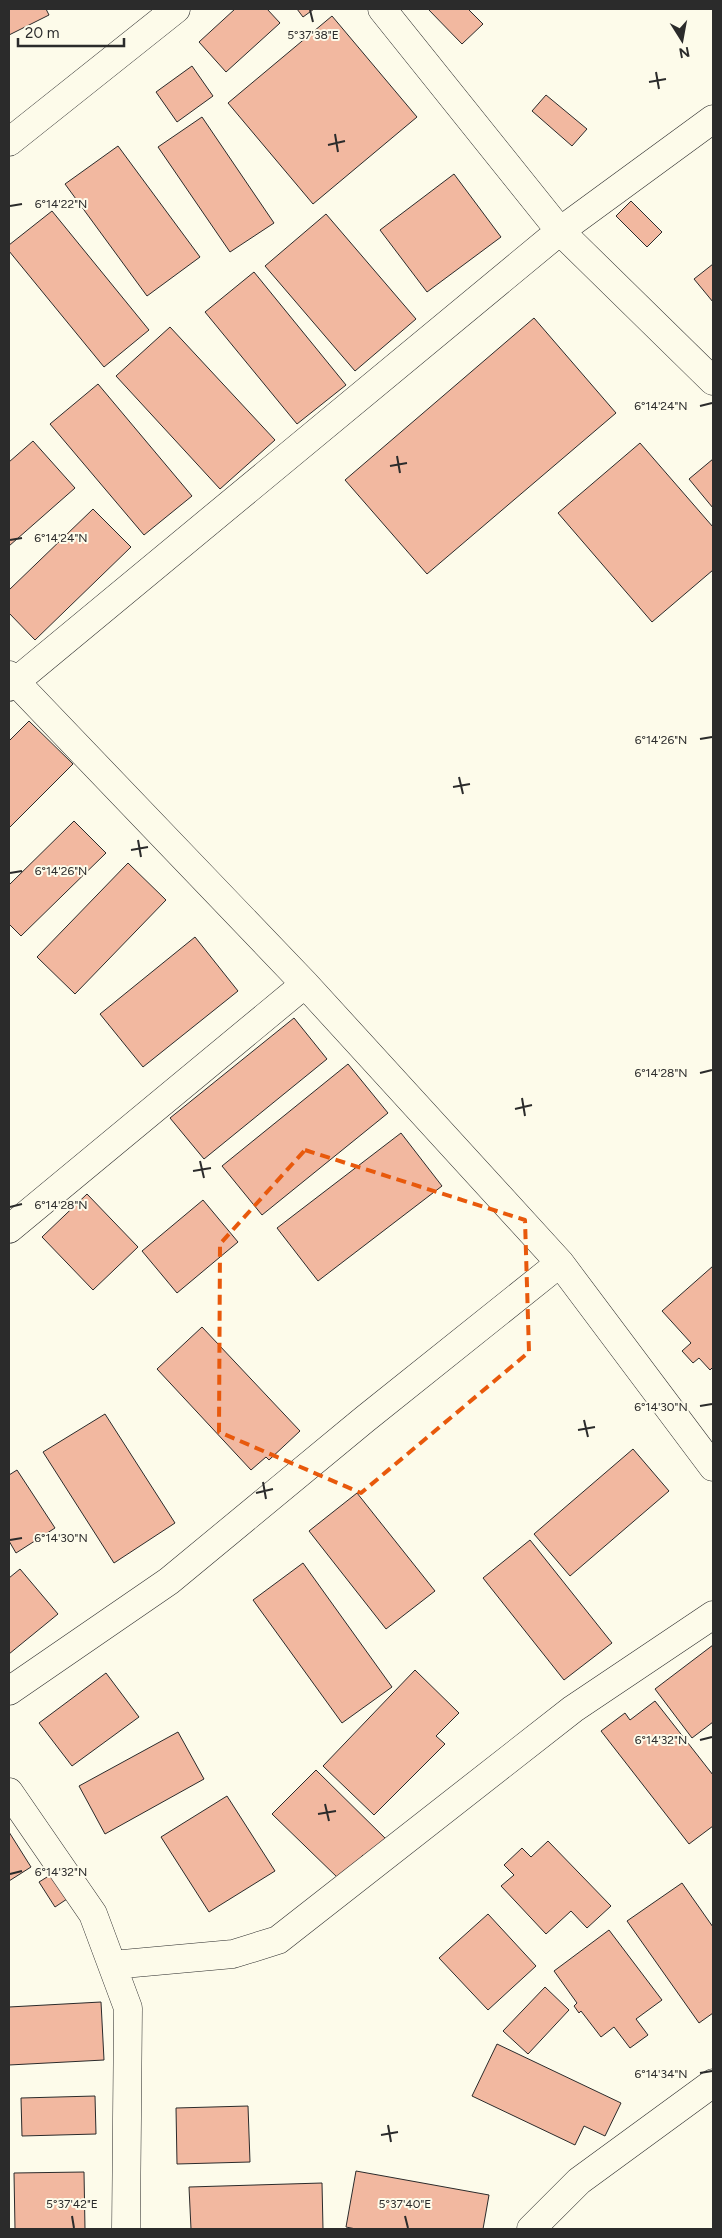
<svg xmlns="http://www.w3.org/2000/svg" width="722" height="2238" font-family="Figtree,sans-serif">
	<rect width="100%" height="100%" fill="#fdfbea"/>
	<path fill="#f2b8a0" stroke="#2b2b2b" d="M 9,9 L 46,9 L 49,15 L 9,35 Z
		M 235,9 L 267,9 L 280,23 L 226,72 L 199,42 Z
		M 297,9 L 314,9 L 303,17 Z
		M 428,9 L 468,9 L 483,24 L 462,44 Z
		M 332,16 L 417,117 L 313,204 L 228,103 Z
		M 192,66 L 213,96 L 177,122 L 156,92 Z
		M 546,95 L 587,129 L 572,146 L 532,111 Z
		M 202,117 L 274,223 L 230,252 L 158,147 Z
		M 118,146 L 200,257 L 147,296 L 65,184 Z
		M 454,174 L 501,237 L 427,292 L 380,230 Z
		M 631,201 L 662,232 L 647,247 L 616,216 Z
		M 52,211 L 149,330 L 104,367 L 9,251 L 9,245 Z
		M 326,214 L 416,319 L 355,371 L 265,266 Z
		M 713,264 L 713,302 L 694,279 Z
		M 254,272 L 346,385 L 297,424 L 205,312 Z
		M 534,318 L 616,413 L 427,574 L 345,480 Z
		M 170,327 L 275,440 L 220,489 L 116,376 Z
		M 98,384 L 192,496 L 144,535 L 50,424 Z
		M 33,441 L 75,488 L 9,546 L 9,462 Z
		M 640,443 L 713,527 L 713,570 L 652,622 L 558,513 Z
		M 713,459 L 713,508 L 689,479 Z
		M 93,509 L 131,547 L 35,640 L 9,613 L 9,590 Z
		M 29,721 L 73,764 L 9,828 L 9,741 Z
		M 74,821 L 106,853 L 21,936 L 9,924 L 9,885 Z
		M 128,863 L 166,900 L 75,994 L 37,957 Z
		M 195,937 L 238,991 L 143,1067 L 100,1014 Z
		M 294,1018 L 327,1059 L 204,1159 L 170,1118 Z
		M 348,1064 L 388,1113 L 262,1215 L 222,1166 Z
		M 401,1133 L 442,1186 L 318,1281 L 277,1228 Z
		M 87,1194 L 138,1247 L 93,1290 L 42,1237 Z
		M 203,1200 L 238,1242 L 177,1293 L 142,1251 Z
		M 713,1266 L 713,1367 L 710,1370 L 699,1358 L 693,1363 L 682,1351 L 691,1343 L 662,1311 Z
		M 202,1327 L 300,1431 L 269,1460 L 266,1457 L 251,1470 L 157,1369 Z
		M 105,1414 L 175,1523 L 114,1563 L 43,1452 Z
		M 633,1449 L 669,1491 L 570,1576 L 534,1534 Z
		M 17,1470 L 55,1528 L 16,1553 L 9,1541 L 9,1475 Z
		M 357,1493 L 435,1591 L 386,1629 L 309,1531 Z
		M 530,1540 L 612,1643 L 564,1680 L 483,1578 Z
		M 303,1563 L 392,1687 L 342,1723 L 253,1600 Z
		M 20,1569 L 58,1614 L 9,1654 L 9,1578 Z
		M 713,1645 L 713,1722 L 692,1738 L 655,1689 Z
		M 415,1670 L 459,1713 L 436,1736 L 445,1744 L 374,1815 L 323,1766 Z
		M 106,1673 L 139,1717 L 72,1766 L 39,1723 Z
		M 655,1701 L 713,1775 L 713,1826 L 689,1844 L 601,1731 L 625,1713 L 630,1720 Z
		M 178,1732 L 204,1779 L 105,1834 L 79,1786 Z
		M 316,1770 L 390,1843 L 370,1863 L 363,1855 L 339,1879 L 272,1814 Z
		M 227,1796 L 275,1871 L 209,1912 L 161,1837 Z
		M 9,1832 L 31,1867 L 9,1881 Z
		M 548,1841 L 611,1906 L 587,1928 L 571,1911 L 546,1934 L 501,1886 L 514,1875 L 504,1865 L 522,1848 L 531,1857 Z
		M 60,1869 L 76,1893 L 55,1907 L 39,1882 Z
		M 682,1883 L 713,1927 L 713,2013 L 699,2023 L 627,1921 Z
		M 488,1914 L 536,1966 L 488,2010 L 439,1958 Z
		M 609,1930 L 662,2000 L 636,2019 L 648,2035 L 630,2048 L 614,2027 L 601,2037 L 581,2011 L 579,2013 L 574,2006 L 577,2003 L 554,1971 Z
		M 545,1987 L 569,2010 L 528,2054 L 503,2031 Z
		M 101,2002 L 104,2060 L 9,2065 L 9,2007 Z
		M 497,2044 L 621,2103 L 605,2136 L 584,2126 L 575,2145 L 472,2096 Z
		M 95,2096 L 96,2134 L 22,2136 L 21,2098 Z
		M 248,2106 L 250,2162 L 177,2164 L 176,2108 Z
		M 356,2171 L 489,2195 L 483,2229 L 356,2229 L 346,2227 Z
		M 84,2172 L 85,2229 L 15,2229 L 14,2173 Z
		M 322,2183 L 323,2229 L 191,2229 L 189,2187 Z"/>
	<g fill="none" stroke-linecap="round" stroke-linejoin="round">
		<defs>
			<path id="minor" d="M 382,9 L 560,231 L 713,381
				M 9,142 L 176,9
				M 9,675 L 305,984 L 560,1263 L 713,1467
				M 9,687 L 560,231 L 713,119
				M 9,1229 L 305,984
				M 9,1691 L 169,1581 L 365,1419 L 560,1263
				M 9,1792 L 93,1914 L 128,2008 L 126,2229
				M 112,1965 L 233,1954 L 278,1940 L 573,1709 L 713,1615
				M 531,2229 L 579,2181 L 713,2083"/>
		</defs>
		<use href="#minor" stroke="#2b2b2b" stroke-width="29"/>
		<use href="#minor" stroke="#fdfbea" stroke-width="28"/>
	</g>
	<path fill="none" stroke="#e8590c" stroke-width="4" stroke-dasharray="10 6" stroke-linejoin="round" d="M 305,1150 L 525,1220 L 529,1352 L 361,1493 L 219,1432 L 220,1244 Z"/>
	<path fill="none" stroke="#2b2b2b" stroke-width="2" d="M 310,10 L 313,22M 656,72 L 659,89M 649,82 L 666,79M 335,134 L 338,152M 328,145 L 345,141M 10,206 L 22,204M 700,406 L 712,403M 397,456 L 400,473M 390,466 L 407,463M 10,540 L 22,538M 700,739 L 712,737M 459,777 L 463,794M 453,787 L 470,784M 138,840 L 141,857M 131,850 L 148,847M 10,873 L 22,871M 700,1073 L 712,1070M 522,1098 L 525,1116M 515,1109 L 532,1105M 200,1161 L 204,1178M 193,1171 L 211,1168M 10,1207 L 22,1204M 700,1406 L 712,1404M 584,1420 L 588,1437M 578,1430 L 595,1427M 263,1482 L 266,1499M 256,1493 L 273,1489M 10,1540 L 22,1538M 700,1740 L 712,1737M 325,1804 L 329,1821M 318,1814 L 336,1811M 10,1874 L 22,1871M 700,2073 L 712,2071M 388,2125 L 391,2142M 381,2135 L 398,2132M 72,2216 L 74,2228M 405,2216 L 408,2228"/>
	<g font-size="12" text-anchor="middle" fill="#2b2b2b" stroke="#fdfbea" stroke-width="4" stroke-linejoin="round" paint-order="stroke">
		<text x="313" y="39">5°37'38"E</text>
		<text x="61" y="208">6°14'22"N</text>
		<text x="661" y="410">6°14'24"N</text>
		<text x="61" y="542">6°14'24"N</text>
		<text x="661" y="744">6°14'26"N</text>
		<text x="61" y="875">6°14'26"N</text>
		<text x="661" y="1077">6°14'28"N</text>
		<text x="61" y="1209">6°14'28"N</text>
		<text x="661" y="1411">6°14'30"N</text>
		<text x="61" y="1542">6°14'30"N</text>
		<text x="661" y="1744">6°14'32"N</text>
		<text x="61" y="1876">6°14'32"N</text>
		<text x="661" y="2078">6°14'34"N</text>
		<text x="72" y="2208">5°37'42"E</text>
		<text x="405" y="2208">5°37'40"E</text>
	</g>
	<rect width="722" height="2238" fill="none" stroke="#2b2b2b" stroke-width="20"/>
	<g transform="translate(682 40) rotate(169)" stroke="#fdfbea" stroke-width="4" paint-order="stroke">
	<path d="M0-4L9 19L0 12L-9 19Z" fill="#2b2b2b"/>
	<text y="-8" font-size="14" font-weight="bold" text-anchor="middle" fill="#2b2b2b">N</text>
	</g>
	<path d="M18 38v8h106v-8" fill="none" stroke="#2b2b2b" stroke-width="2.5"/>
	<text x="25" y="38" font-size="15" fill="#2b2b2b" stroke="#fdfbea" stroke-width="4" paint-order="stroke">20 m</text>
</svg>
